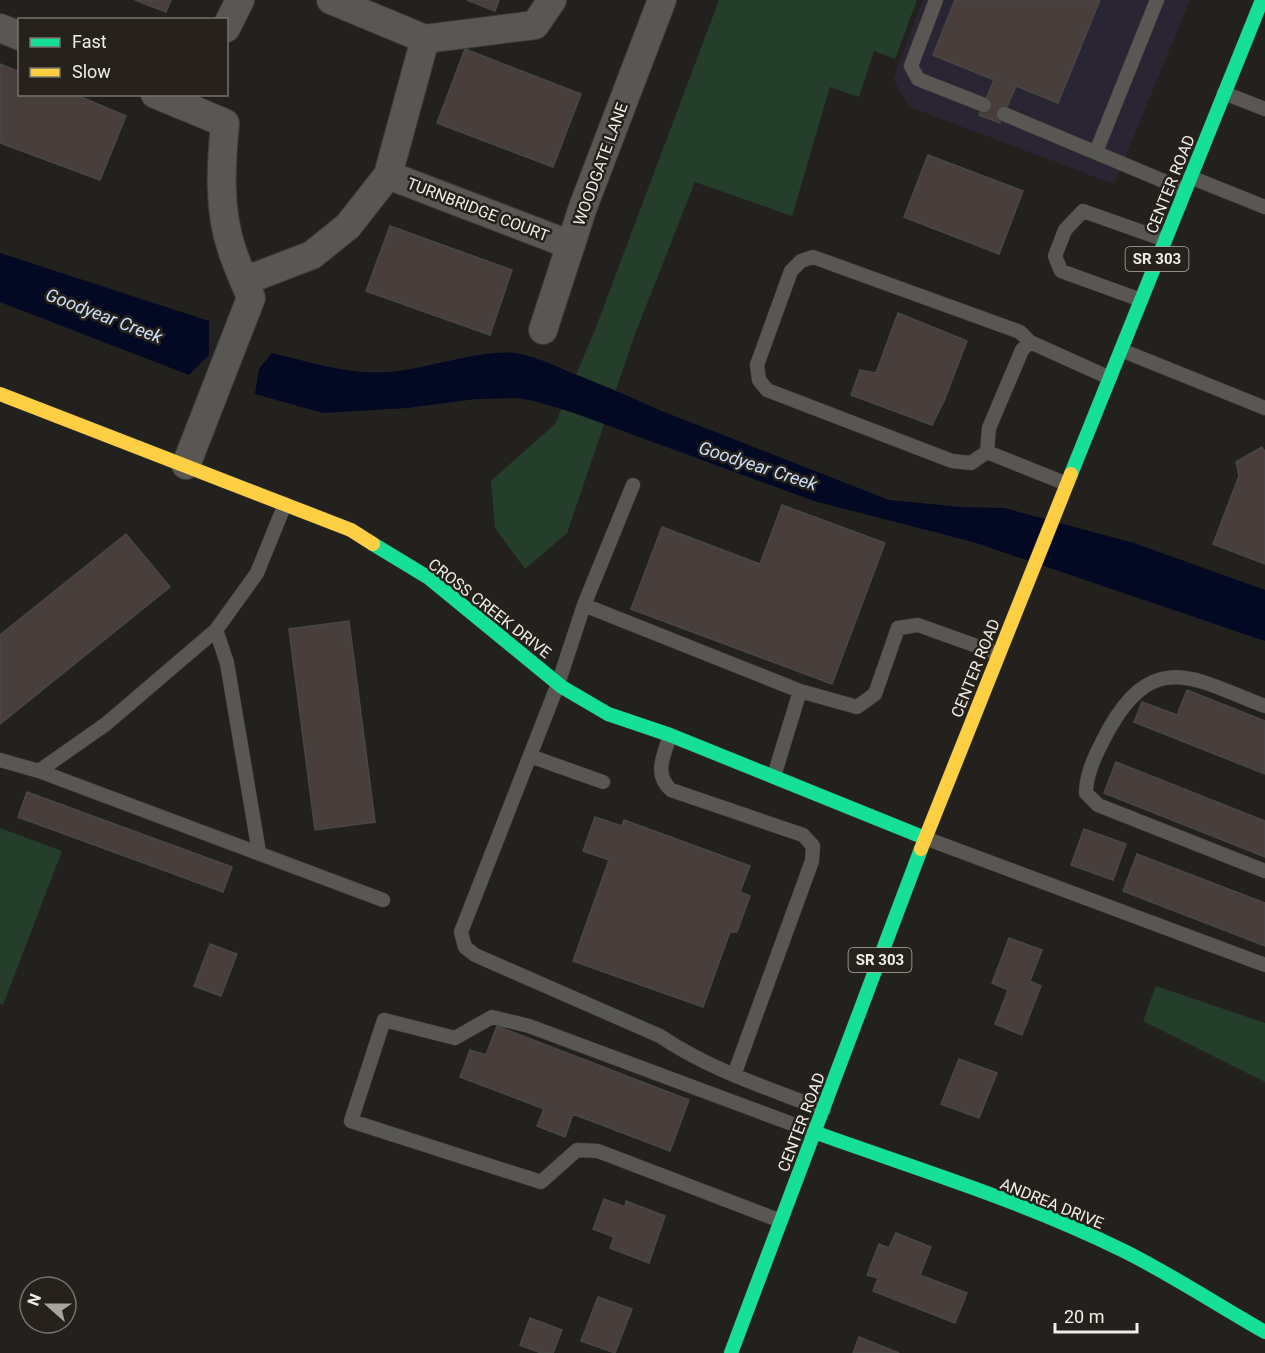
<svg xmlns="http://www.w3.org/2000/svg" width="1265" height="1353" font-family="Roboto,sans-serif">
	<rect width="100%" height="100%" fill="#23211e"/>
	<path fill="#2a2533" d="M 923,0 L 1190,0 L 1114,184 L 910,107 L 893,79 Z"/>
	<path fill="#243e2b" d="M 719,0 L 917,0 L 895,59 L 874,51 L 859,97 L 830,87 L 792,216 L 695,182 L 635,334 L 567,533 L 525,569 L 495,528 L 491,481 L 555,424 L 595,330 Z
		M 0,828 L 62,851 L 3,1005 L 0,1004 Z
		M 1156,986 L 1265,1023 L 1265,1082 L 1143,1021 Z"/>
	<path fill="#030823" d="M 0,253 L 209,321 L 209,355 L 189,375 L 0,302 Z
		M 272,353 C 314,363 354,377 398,371 C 431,367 483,349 515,353 C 532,355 551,364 567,371 C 598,383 629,396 659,410 L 889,500 L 961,507 L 1004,508 L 1134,543 L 1265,590 L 1265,641 L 973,542 L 814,501 L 574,413 L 535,401 L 516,398 L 476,399 L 407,408 L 323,413 L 255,394 L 259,369 Z"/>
	<path fill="#483e3b" stroke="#494644" stroke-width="1.5" d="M 135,0 L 171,0 L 166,12 Z
		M 467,0 L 499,0 L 495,11 Z
		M 955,0 L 1100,0 L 1058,103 L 1016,86 L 1000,123 L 979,115 L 994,80 L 933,55 Z
		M 465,49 L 581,94 L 553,167 L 437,123 Z
		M 0,64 L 20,72 L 20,94 L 74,94 L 126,116 L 100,180 L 0,143 Z
		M 928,155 L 1023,191 L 999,254 L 904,217 Z
		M 390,226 L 512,270 L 490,335 L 366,291 Z
		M 898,313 L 967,341 L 944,401 L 932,425 L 851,395 L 860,370 L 876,373 Z
		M 1262,447 L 1265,452 L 1265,564 L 1213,544 L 1239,476 L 1236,462 Z
		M 782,505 L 885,543 L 832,684 L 631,609 L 662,527 L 760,564 Z
		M 126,534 L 170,587 L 0,724 L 0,635 Z
		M 349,621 L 375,822 L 315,830 L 289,629 Z
		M 1187,690 L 1265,721 L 1265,774 L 1134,722 L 1142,702 L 1177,715 Z
		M 1116,762 L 1265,821 L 1265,857 L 1104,793 Z
		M 27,792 L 232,867 L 223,892 L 18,817 Z
		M 595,817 L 622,826 L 624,820 L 750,866 L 740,892 L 750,896 L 737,932 L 730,932 L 703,1007 L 573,961 L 609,860 L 583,851 Z
		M 1084,829 L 1126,844 L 1113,880 L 1071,865 Z
		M 1137,854 L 1265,903 L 1265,946 L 1123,891 Z
		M 1009,938 L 1042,950 L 1030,981 L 1041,986 L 1022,1035 L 995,1024 L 1008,990 L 992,983 Z
		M 210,944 L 237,954 L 221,996 L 194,986 Z
		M 497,1026 L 689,1100 L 670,1151 L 573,1114 L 565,1137 L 537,1126 L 544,1109 L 460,1077 L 470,1050 L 486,1055 Z
		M 959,1059 L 997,1073 L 979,1118 L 941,1104 Z
		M 604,1199 L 625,1207 L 626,1201 L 665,1216 L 649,1263 L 610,1248 L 614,1237 L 593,1229 Z
		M 896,1233 L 931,1247 L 920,1275 L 967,1293 L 955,1323 L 873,1291 L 878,1278 L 867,1275 L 879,1244 L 889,1248 Z
		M 598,1297 L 632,1309 L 615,1353 L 581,1341 Z
		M 530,1318 L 562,1330 L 553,1353 L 541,1353 L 520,1345 Z
		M 859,1337 L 899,1353 L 853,1353 Z"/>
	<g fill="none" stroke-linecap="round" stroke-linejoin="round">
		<defs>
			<path id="lane" d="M 936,0 L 911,66 L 918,79 L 984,105
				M 1224,93 L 1265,109
				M 1004,114 L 1185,190
				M 1096,152 L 1157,0
				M 1190,177 L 1265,207
				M 1141,300 L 1061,271 L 1055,256 L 1065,230 L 1083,211 L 1165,240
				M 1121,350 L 1265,408
				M 987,452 L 971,463 L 952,461 L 767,390 L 759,380 L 757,365 L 791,271 L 801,261 L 813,257 L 1020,332 L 1030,342 L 1110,378
				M 987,452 L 989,428 L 1022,350 L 1030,342
				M 987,452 L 1067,484
				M 584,605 L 633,485
				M 216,630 L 227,663 L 259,852
				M 800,691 L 584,605 L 558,684 L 461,932 L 465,947 L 475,955 L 660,1036 C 710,1070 768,1088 824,1110
				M 1265,706 C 1196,680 1155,648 1109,729 C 1099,748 1086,771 1086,793 L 1098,805 L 1265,871
				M 670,735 C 664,756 653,774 671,790 L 803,835 L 813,846 L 812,861 L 734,1075
				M 530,756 L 603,782
				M 0,760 L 39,771 L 106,724 L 216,630 L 257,573 L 285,504
				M 39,771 L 383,900
				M 774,776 L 800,691 L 857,707 L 875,694 L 898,628 L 918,625 L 999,654
				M 925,838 L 1265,965
				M 781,1221 L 598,1151 L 577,1150 L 541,1182 L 351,1121 L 384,1020 L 455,1038 L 492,1017 L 529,1026 L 814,1132"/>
			<path id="street" d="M 331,0 L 425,39
				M 0,28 L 20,36
				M 226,28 L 240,0
				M 155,94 L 225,123 C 221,165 218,209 232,250 C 237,266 245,282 251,298 L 186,465
				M 388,175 L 425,39 L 535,25 L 552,0
				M 244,281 L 312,255 L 348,226 L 388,175 L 571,245
				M 543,330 L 583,207 L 662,0"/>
			<path id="fast" d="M 1071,474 L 1262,0
				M 373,544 L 429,578 L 562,687 L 608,714 L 670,735 L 925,838
				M 814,1132 C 917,1169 1023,1201 1122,1250 C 1171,1274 1217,1305 1265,1332
				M 731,1353 L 921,849"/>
			<path id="slow" d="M 0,394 L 351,530 L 373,544
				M 921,849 L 1071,474"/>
		</defs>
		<use href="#lane" stroke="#3d3b39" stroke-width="15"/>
		<use href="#street" stroke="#3d3b39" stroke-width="30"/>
		<use href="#fast" stroke="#3d3b39" stroke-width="15"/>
		<use href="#slow" stroke="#3d3b39" stroke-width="15"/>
		<use href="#lane" stroke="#595754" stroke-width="14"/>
		<use href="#street" stroke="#595754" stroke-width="28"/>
		<use href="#fast" stroke="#16e098" stroke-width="14"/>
		<use href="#slow" stroke="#ffcf43" stroke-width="14"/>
	</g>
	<g text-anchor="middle" stroke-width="5" stroke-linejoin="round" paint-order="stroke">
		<g fill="#26211b" stroke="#b3afaa" stroke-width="1.5">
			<rect x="1125.5" y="247" width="63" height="24" rx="4.5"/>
			<rect x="848.5" y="948" width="63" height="24" rx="4.5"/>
		</g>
		<g font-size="15" font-weight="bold" fill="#f0ece8">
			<text x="1157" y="264">SR 303</text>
			<text x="880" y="965">SR 303</text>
		</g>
		<g font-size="16" fill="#f0ece8" stroke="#26211b">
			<text transform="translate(600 164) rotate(-70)" y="6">WOODGATE LANE</text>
			<text transform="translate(1170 184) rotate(-68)" y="6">CENTER ROAD</text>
			<text transform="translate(478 209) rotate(21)" y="6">TURNBRIDGE COURT</text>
			<text transform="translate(490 608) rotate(38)" y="6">CROSS CREEK DRIVE</text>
			<text transform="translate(975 668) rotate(-68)" y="6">CENTER ROAD</text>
			<text transform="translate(801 1122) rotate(-69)" y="6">CENTER ROAD</text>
			<text transform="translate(1052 1203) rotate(22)" y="6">ANDREA DRIVE</text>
		</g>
		<g font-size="18" font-style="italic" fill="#cadef7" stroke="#26211b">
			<text transform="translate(104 316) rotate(21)" y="6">Goodyear Creek</text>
			<text transform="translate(758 466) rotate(18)" y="6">Goodyear Creek</text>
		</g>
	</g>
	<rect x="18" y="18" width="210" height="78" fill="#26211b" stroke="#77726d" stroke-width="1.5"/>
	<rect x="30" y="38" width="30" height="9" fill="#16e098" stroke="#77726d" stroke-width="1.5"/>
	<text x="72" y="48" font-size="18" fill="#f0ece8">Fast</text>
	<rect x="30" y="68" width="30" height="9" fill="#ffcf43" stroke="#77726d" stroke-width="1.5"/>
	<text x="72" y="78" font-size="18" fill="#f0ece8">Slow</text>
	<g transform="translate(48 1305) rotate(291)"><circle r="28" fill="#26211b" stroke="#77726d" stroke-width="1.5"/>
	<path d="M0-4.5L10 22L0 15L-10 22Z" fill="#a8a5a1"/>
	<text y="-9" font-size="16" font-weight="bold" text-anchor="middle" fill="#f0ece8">N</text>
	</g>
	<path d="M1055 1323v9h82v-9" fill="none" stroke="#f0ece8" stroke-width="3"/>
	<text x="1064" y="1323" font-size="18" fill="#f0ece8" stroke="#26211b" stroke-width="4.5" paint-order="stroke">20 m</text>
</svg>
